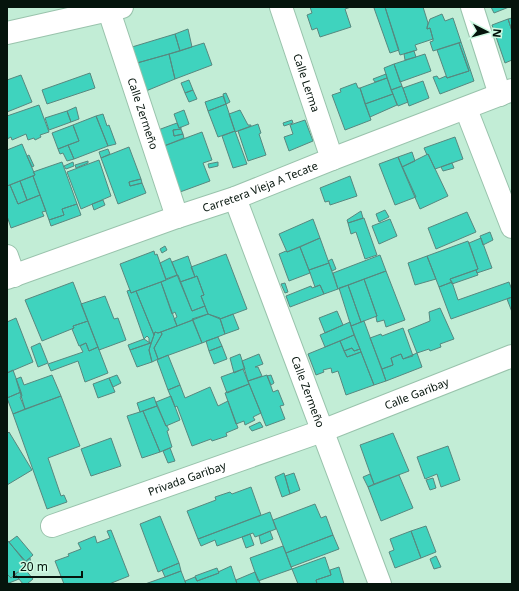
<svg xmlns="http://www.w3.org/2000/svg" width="519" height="591" font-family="'Noto Sans',sans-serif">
	<rect width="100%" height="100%" fill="#c2edd6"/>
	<path fill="#3fd3be" stroke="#57887f" d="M 310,7 L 351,7 L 345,9 L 351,27 L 320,37 L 317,28 L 312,30 L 307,15 L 312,13 Z
		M 377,7 L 385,7 L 399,50 L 390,53 L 374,8 Z
		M 385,7 L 423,7 L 428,23 L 427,29 L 430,28 L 433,39 L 415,45 L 417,50 L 400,55 Z
		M 491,7 L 509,7 L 494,13 Z
		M 442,14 L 445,21 L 453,18 L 461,42 L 433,51 L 430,42 L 433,41 L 433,39 L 430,28 L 427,29 L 427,27 L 430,19 Z
		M 512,18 L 512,31 L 508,19 Z
		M 508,19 L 512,31 L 512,60 L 505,63 L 492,25 Z
		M 188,29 L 192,47 L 180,51 L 175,34 Z
		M 175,34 L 180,51 L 137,63 L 132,47 Z
		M 461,42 L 474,81 L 440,94 L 433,77 L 437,76 L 439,79 L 446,76 L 447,78 L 469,71 L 459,43 Z
		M 204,43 L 212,65 L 175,79 L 169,54 Z
		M 459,43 L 469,71 L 447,78 L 437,50 Z
		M 414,51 L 416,57 L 405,60 L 404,54 Z
		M 169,54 L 175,79 L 146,91 L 137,63 Z
		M 425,54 L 431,71 L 400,82 L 394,64 Z
		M 394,64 L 402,86 L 391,90 L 384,68 Z
		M 90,73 L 95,88 L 47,104 L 42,90 Z
		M 386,74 L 387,78 L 375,82 L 373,79 Z
		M 21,75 L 32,102 L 7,112 L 7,80 Z
		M 387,78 L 393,94 L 365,104 L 360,88 Z
		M 189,80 L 193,90 L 185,93 L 181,83 Z
		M 423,81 L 429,98 L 409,106 L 403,88 Z
		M 356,83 L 358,88 L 360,88 L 371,120 L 345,130 L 332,95 L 341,92 L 340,89 Z
		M 402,86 L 408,102 L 398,106 L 391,90 Z
		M 193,90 L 197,99 L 189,102 L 185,93 Z
		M 226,93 L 230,102 L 226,104 L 223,94 Z
		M 393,94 L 397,105 L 370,117 L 365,104 Z
		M 223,96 L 226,104 L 208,111 L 205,102 Z
		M 226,104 L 235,131 L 218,137 L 208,111 Z
		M 39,105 L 49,132 L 40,135 L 41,137 L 35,140 L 34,138 L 28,140 L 26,134 L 12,140 L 11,137 L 7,139 L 7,116 Z
		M 76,107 L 79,119 L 71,122 L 67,111 Z
		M 184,110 L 189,124 L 179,128 L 174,114 Z
		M 240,110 L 248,125 L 251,125 L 251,126 L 235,132 L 229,114 Z
		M 67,111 L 71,122 L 49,130 L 45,118 Z
		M 103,114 L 107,126 L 109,125 L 116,144 L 108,146 L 96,116 Z
		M 96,116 L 108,146 L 74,159 L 68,145 L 79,141 L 73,125 Z
		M 292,120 L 293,123 L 284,126 L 283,123 Z
		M 305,120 L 313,141 L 289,151 L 284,137 L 293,134 L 290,125 Z
		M 177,123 L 179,128 L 181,127 L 181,129 L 173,130 L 174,136 L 183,134 L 184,138 L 164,146 L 158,130 Z
		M 258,124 L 261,133 L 259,134 L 266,155 L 248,161 L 238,131 Z
		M 73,125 L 79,141 L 58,149 L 52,133 Z
		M 181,129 L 183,134 L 174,136 L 173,130 Z
		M 235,131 L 247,164 L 233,168 L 222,136 Z
		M 202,132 L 212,160 L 203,163 L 210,181 L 180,192 L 164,146 Z
		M 455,137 L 463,159 L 435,169 L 428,154 L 427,155 L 424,148 Z
		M 22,144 L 35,175 L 7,186 L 7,150 Z
		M 68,145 L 74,159 L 67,161 L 63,153 L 60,154 L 58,149 Z
		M 129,147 L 141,179 L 129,182 L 130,186 L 142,183 L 146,193 L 118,204 L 101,158 Z
		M 108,149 L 110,154 L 101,158 L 99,152 Z
		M 412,152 L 415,161 L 402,167 L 398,157 Z
		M 428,154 L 448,196 L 420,209 L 402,167 Z
		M 29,155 L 34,166 L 32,167 L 27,156 Z
		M 398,157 L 416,197 L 395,205 L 379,164 Z
		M 99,160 L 111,196 L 81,209 L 67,172 Z
		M 88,161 L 88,163 L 76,168 L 75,165 Z
		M 62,162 L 77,204 L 62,209 L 64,215 L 49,220 L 33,176 L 35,175 L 33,172 Z
		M 73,162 L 74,166 L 66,169 L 64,166 Z
		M 218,162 L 218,166 L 209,168 L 208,164 Z
		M 452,163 L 454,168 L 443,171 L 441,167 Z
		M 33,176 L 40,195 L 27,200 L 20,181 Z
		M 350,176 L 357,196 L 330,205 L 329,201 L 325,202 L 320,188 Z
		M 141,179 L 142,183 L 130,186 L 129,182 Z
		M 20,181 L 27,200 L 18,204 L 10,185 Z
		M 10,185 L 18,204 L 40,195 L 46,211 L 42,212 L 44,216 L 11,228 L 7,216 L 7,186 Z
		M 103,200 L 105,205 L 94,210 L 92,204 Z
		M 77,204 L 81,215 L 51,226 L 49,220 L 64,215 L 62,209 Z
		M 385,210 L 389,217 L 379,222 L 376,214 Z
		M 361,211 L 363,218 L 348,223 L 347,220 Z
		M 467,212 L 476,232 L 436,249 L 428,228 Z
		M 364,218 L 377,255 L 365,259 L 356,232 L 351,234 L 348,223 Z
		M 313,219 L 320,238 L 287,252 L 279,234 Z
		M 390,219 L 397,236 L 379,244 L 372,226 Z
		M 490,232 L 493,240 L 483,245 L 480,236 Z
		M 320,238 L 329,263 L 309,270 L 300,247 Z
		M 481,238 L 492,268 L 477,273 L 476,270 L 478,269 L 469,243 Z
		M 468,241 L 478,269 L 450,279 L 452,282 L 439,287 L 427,256 Z
		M 165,246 L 167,250 L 162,253 L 160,249 Z
		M 300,247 L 310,273 L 289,281 L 279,254 L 286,251 L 287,252 Z
		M 154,251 L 155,255 L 157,254 L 166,280 L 131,293 L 120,264 Z
		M 226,254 L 247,309 L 220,319 L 208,314 L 201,296 L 204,295 L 197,276 L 195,277 L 191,267 Z
		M 380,255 L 386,271 L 338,289 L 333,273 Z
		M 188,256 L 195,277 L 180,282 L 172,262 Z
		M 427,256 L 436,279 L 415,285 L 408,263 Z
		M 170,258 L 177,275 L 166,279 L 160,263 Z
		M 332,259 L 336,269 L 332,271 L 328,261 Z
		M 329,263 L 338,289 L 324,294 L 320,285 L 315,287 L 309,270 Z
		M 476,270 L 478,275 L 452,284 L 450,279 Z
		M 386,271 L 405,320 L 386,327 L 384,320 L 377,322 L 376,317 L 377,316 L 364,279 Z
		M 178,275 L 192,311 L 205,306 L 208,314 L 177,326 L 174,319 L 177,317 L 175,312 L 172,314 L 161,282 Z
		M 197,276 L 204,295 L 201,296 L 205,306 L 192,311 L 180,282 Z
		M 364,279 L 377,316 L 361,322 L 348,285 Z
		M 73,282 L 88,321 L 73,326 L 74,328 L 42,341 L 25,300 Z
		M 161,282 L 177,326 L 158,333 L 155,332 L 154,335 L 136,291 Z
		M 452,282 L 458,300 L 509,282 L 512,290 L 512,297 L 451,319 L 439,287 Z
		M 285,283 L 288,292 L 285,293 L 281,284 Z
		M 320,285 L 324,294 L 290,307 L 286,296 L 311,286 L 312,288 Z
		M 348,285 L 361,322 L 351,326 L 339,288 Z
		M 130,290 L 131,293 L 136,291 L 154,335 L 151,343 L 149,342 L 149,338 L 147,336 L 144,339 L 127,291 Z
		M 105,296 L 114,319 L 118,318 L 126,340 L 99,350 L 81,304 Z
		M 512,297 L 512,312 L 507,299 Z
		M 440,308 L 454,339 L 440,344 L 441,347 L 430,351 L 429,349 L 417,353 L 408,330 L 430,321 L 429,312 Z
		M 337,311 L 343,325 L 325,333 L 319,318 Z
		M 208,314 L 220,318 L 225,334 L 202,343 L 192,319 Z
		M 233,314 L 239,329 L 225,334 L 220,319 Z
		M 16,318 L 33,362 L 7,373 L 7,322 Z
		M 193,320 L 202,343 L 158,359 L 154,348 L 162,334 L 161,332 Z
		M 88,321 L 98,347 L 89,351 L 86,343 L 79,346 L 72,329 L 74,328 L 73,326 Z
		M 364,321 L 386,381 L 374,385 L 351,326 Z
		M 350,322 L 354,335 L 325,347 L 320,335 Z
		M 403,328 L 413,356 L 403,359 L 401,354 L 391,358 L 393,365 L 382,369 L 370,338 L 381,334 L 382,336 Z
		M 155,332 L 158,333 L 161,332 L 162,334 L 154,348 L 158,359 L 152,362 L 149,350 Z
		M 354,335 L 360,349 L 354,351 L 352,348 L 344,351 L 340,341 Z
		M 218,337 L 222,346 L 209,351 L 206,341 Z
		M 144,339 L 150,343 L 130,350 L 128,345 Z
		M 340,341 L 347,357 L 361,352 L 374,385 L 346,395 L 338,371 L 332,373 L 331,368 L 323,370 L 324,372 L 316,375 L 308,354 Z
		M 40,343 L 48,363 L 38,367 L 31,347 Z
		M 86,343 L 89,351 L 98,347 L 108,373 L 85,382 L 78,361 L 51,371 L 48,364 L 83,352 L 80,346 Z
		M 151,343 L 149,350 L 152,362 L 137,367 L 130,350 Z
		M 222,346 L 227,359 L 214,364 L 209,351 Z
		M 352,348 L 354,351 L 360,349 L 361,352 L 347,357 L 344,351 Z
		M 417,353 L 422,367 L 386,381 L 382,369 L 393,365 L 391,358 L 401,354 L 403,359 Z
		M 240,354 L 245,369 L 243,369 L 234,373 L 230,358 Z
		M 259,354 L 263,364 L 255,367 L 258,367 L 262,376 L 248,381 L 242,361 Z
		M 168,355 L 180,385 L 168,390 L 157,360 Z
		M 243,369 L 249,384 L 227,393 L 221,377 Z
		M 13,370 L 21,392 L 7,398 L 7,373 Z
		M 52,375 L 61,396 L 25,409 L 16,379 L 21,377 L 24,385 Z
		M 117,375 L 121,383 L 113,387 L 109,378 Z
		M 267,375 L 273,392 L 278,390 L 284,405 L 280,406 L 285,419 L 266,426 L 248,381 Z
		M 271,375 L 274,383 L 271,385 L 267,376 Z
		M 109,378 L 115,392 L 98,398 L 93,384 Z
		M 249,384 L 261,413 L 253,417 L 255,420 L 245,425 L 244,421 L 236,424 L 225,393 Z
		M 180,385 L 185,398 L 210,387 L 218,406 L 228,401 L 238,428 L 226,433 L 227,436 L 212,441 L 211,439 L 192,446 L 177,406 L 175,407 L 168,390 Z
		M 21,392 L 22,396 L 20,397 L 25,409 L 13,414 L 7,398 Z
		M 61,396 L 80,446 L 48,458 L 61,496 L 64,495 L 67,502 L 47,509 L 13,414 Z
		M 171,396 L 180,420 L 166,426 L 156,402 Z
		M 154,397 L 157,406 L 140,412 L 137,403 Z
		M 157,406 L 166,426 L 167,426 L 169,430 L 167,431 L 172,447 L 160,452 L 143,411 Z
		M 143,411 L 160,452 L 142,458 L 127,416 Z
		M 260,422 L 263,427 L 252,431 L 249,427 Z
		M 9,432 L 32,470 L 7,485 L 7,434 Z
		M 393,433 L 409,471 L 374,484 L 360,445 Z
		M 111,438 L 121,466 L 91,476 L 81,449 Z
		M 448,446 L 460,480 L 441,487 L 437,474 L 425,479 L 417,457 Z
		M 170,448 L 175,461 L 168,463 L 163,451 Z
		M 284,473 L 290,494 L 282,497 L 275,477 Z
		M 294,473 L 300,490 L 290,494 L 285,476 Z
		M 370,474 L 374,484 L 368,487 L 363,477 Z
		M 399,475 L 413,508 L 381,521 L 368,487 Z
		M 433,478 L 436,488 L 430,490 L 426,480 Z
		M 251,487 L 261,515 L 198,539 L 187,511 L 216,500 L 215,497 L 230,492 L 232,494 Z
		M 315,504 L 321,518 L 326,516 L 333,535 L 286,553 L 273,520 Z
		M 270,512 L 276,529 L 255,537 L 253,533 L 217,546 L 215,540 L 201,546 L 198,539 Z
		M 160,516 L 179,563 L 158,572 L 140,524 Z
		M 426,526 L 436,552 L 421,558 L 411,531 Z
		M 111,530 L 129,576 L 109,584 L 64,584 L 55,561 L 69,556 L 68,554 L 81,549 L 78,543 L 95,536 L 97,543 L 110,538 L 107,531 Z
		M 270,531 L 273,539 L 261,544 L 259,536 Z
		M 411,531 L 421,558 L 395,568 L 389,552 L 394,550 L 390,539 Z
		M 250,534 L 254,545 L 246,548 L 242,537 Z
		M 333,535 L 339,549 L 291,567 L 286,553 Z
		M 17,536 L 33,555 L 25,562 L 9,542 Z
		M 7,540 L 28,564 L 11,578 L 7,574 Z
		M 283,546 L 292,569 L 258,581 L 250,558 Z
		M 436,556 L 441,567 L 434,569 L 430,559 Z
		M 325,557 L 331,575 L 316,580 L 317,584 L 298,584 L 292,569 Z
		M 30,558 L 31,565 L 26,571 L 24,568 L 28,564 L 25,562 Z
		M 179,563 L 181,571 L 165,577 L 162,570 Z
		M 231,566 L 237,584 L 186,584 L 185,581 L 195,577 L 197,581 L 219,573 L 218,572 Z
		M 339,567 L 344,584 L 317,584 L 316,580 L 331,575 L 330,570 Z
		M 24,568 L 33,579 L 27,584 L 23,584 L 15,574 Z
		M 217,568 L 219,573 L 197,581 L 195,576 Z
		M 181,571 L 186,584 L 145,584 L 165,577 Z
		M 255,572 L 260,583 L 257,584 L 237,584 L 236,580 Z
		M 15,574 L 19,579 L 9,583 L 7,582 L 7,576 L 8,575 L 11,578 Z"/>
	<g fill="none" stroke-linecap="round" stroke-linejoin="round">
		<defs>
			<g id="minor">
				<path id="s1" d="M 281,7 L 332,159"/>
				<path d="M 472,7 L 500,95"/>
				<path id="s2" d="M 109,11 L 177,217"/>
				<path d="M 7,33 L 122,7"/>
				<path d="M 466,109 L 512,227"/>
				<path id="s3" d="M 235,198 L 380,584"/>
				<path d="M 7,256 L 14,276"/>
				<path id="s4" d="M 7,278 L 177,217 L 235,198 L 332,159 L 512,90"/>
				<path id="s5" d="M 52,526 L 322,431 L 512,356"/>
			</g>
		</defs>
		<use href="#minor" stroke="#99c3ac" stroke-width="24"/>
		<use href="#minor" stroke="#fff" stroke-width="22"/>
	</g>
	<g text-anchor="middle" stroke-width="3.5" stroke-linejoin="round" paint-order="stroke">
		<g font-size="11" fill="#05140c" stroke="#cffae3">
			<text dy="4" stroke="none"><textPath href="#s1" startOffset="80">Calle Lerma</textPath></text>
			<text dy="4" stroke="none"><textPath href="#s2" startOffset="108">Calle Zermeño</textPath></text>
			<text dy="4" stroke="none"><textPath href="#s4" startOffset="269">Carretera Vieja A Tecate</textPath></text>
			<text dy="4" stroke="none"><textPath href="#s3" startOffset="207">Calle Zermeño</textPath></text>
			<text dy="4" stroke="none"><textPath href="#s5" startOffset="388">Calle Garibay</textPath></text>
			<text dy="4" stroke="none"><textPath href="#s5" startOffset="143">Privada Garibay</textPath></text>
		</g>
	</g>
	<rect width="519" height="591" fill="none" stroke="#05140c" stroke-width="16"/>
	<g transform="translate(487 32) rotate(96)" stroke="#cffae3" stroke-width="3" paint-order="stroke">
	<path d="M0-3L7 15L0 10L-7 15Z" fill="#05140c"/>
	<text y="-6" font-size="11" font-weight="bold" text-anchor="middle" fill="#05140c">N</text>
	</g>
	<path d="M14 571v6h68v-6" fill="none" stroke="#05140c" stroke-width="2"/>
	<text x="20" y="571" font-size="12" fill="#05140c" stroke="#cffae3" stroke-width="3" paint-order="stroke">20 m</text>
</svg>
